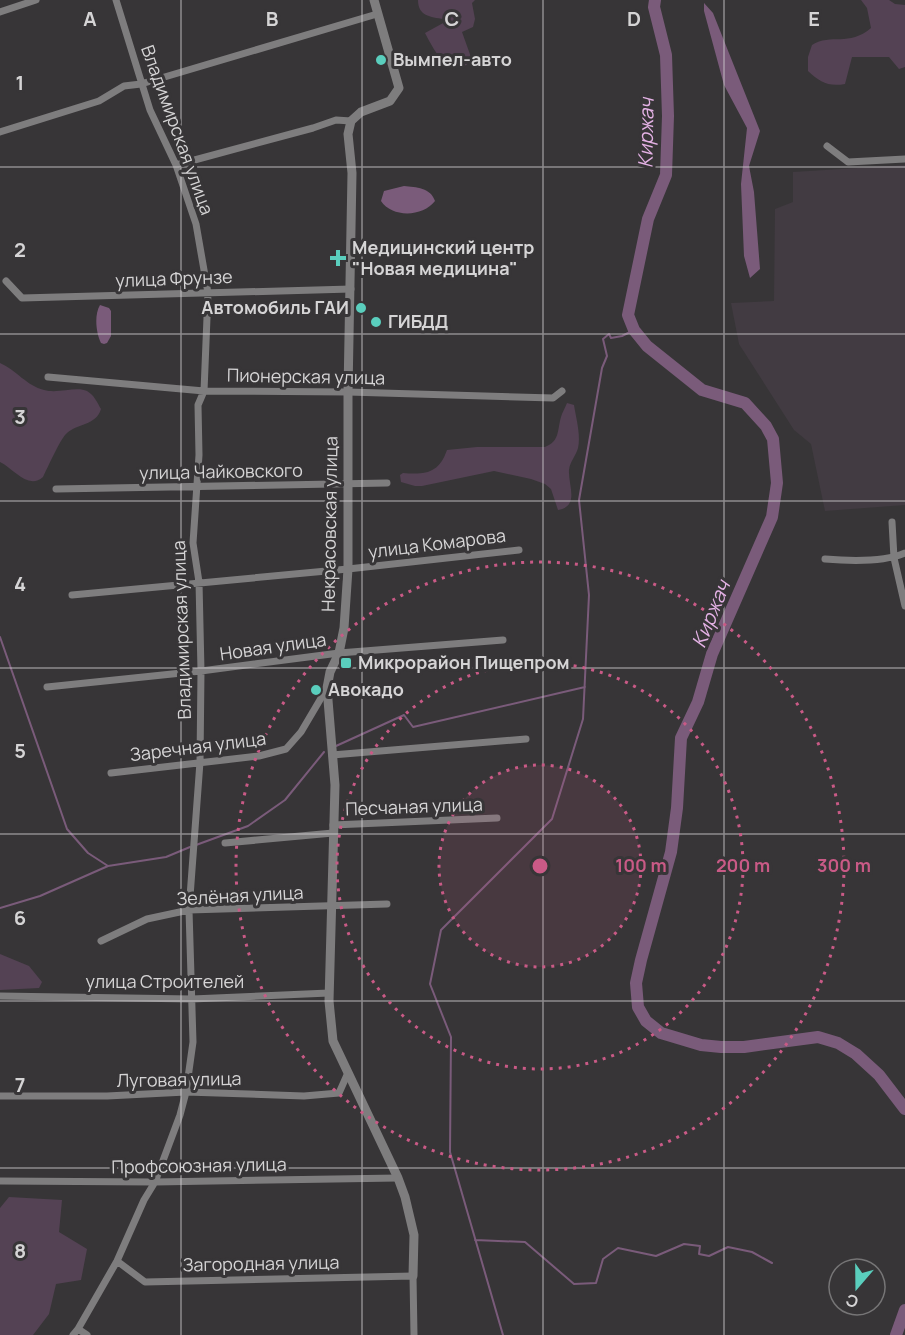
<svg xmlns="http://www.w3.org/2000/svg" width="905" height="1335" font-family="Manrope,sans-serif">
	<rect width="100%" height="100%" fill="#373537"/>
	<path fill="#423b42" d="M 905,165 L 905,505 L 825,511 L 811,444 L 794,430 L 739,344 L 731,303 L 774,301 L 775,209 L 793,202 L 793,172 Z"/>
	<path fill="#544254" d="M 418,0 L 475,0 L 472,3 L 475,19 L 473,27 L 462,32 L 472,60 C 450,83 434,50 425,33 L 445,22 L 444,19 C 430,17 418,16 418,0 Z
		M 861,0 L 889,0 L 895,4 L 905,5 L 905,67 L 899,69 L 889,57 L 852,57 L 845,84 C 828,87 820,82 808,71 L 808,57 L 812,45 C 831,33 849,47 871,28 L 867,8 Z
		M 0,363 C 16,370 27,386 44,390 C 58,394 76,386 87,391 C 94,395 97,402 101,409 C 96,426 77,423 66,434 C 60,440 48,467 43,477 C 28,490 14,469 0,462 Z
		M 567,403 L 574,405 C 576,418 581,435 578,448 C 576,456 570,461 569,470 C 568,485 580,506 558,510 L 551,489 L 545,484 L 531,479 L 494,471 L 422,486 L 415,486 L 401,482 L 400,475 L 403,473 C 426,475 439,473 447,450 L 477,447 L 545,447 C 560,441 557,431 561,417 C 562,413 565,408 567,403 Z
		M 0,954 L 29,966 L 42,982 L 39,988 L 0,990 Z
		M 9,1197 L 62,1200 L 59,1232 L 87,1249 L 81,1280 L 56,1284 L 49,1314 L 33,1335 L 0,1335 L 0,1208 Z"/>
	<path fill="#7a5b7a" d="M 704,3 L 713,13 L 760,131 L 749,166 L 754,192 L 760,269 L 750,278 L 744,256 L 741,184 L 747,128 L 724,85 L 704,11 Z
		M 404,186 C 416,187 431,188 435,201 C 423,217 392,218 381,201 L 384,191 Z
		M 100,305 L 109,308 L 111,311 L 111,336 L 107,343 L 104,344 L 101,343 C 96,333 94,315 100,305 Z"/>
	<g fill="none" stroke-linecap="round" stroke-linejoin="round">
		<path stroke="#7a5b7a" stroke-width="2" d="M 0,637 L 67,829 L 88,853 L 108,866
			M 336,746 L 404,715 L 413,727 L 585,687
			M 196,845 L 248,826 L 285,800 L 324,752
			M 0,908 L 40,896 L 108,866 L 166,857 L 190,847
			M 475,1240 L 525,1242 L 574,1284 L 596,1283 L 603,1259 L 618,1248 L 656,1256 L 684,1244 L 700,1246 L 699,1254 L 709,1256 L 728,1247 L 752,1252 L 772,1263
			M 503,1335 L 450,1152 L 451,1037 L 430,984 L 441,930 L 552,819 L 583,719 L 589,595 L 579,500 L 602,368 L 607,356 L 603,339 L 609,334 L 611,338 L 622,336 L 634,330"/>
		<path stroke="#7a5b7a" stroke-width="12" d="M 655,0 L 654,7 L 666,55 L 668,116 L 666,175 L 648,219 L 628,315 L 634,330 L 647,346 L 702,390 L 745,403 L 766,426 L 773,439 L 777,483 L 772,517 L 712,654 L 698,702 L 681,738 L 677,808 L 671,852 L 641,960 L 636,983 L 638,1007 L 646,1021 L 661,1033 L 701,1045 L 721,1047 L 744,1047 L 818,1037 L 838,1043 L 856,1054 L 879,1075 L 905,1109
			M 896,1335 L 905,1310"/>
		<path stroke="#7e7d7e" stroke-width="7" d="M 0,12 L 36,0
			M 0,132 L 99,101 L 124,86 L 141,84 L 377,14
			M 827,146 L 848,162 L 905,159
			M 176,165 L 313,128 L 336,120 L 351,121
			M 6,281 L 22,298 L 351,289
			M 48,377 L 204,391 L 348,392 L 553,398 L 562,391
			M 56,489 L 387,483
			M 892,522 L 894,558 L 905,606
			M 825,559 C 848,561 884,562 905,553
			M 72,595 L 348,569 L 519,550
			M 47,687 L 201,671 L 339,653 L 503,640
			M 332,755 L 526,739
			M 111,773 L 259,756 L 286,749 L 301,732 L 327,688
			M 333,825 L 497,818
			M 225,843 L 333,833
			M 101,941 L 147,919 L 189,910 L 387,904
			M 0,996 L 192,999 L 329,993
			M 0,1096 L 107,1096 L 186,1092 L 304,1096 L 339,1093 L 347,1075
			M 0,1181 L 155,1182 L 398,1178
			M 117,1261 L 145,1282 L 413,1276 L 414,1335
			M 78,1329 L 87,1335
			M 73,1335 L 78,1329 L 117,1261 L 144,1200 L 155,1182 L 180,1115 L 186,1092 L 193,1042 L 189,910 L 200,762 L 201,671 L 199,582 L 193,543 L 199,455 L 198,405 L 204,391 L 208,293 L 196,224 L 176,165 L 150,110 L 116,0"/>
		<path stroke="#7e7d7e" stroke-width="9" d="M 374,0 L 399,88 L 390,101 L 361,112 L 351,121 L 348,134 L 352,173 L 348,392 L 348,569 L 344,628 L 339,653 L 330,672 L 327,688 L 335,785 L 329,1001 L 333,1041 L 398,1178 L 405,1197 L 414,1235 L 413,1276"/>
	</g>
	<path fill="none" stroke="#d5d4d5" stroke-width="1.5" stroke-opacity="0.55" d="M 181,0 L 181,1335M 362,0 L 362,1335M 543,0 L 543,1335M 724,0 L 724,1335M 0,167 L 905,167M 0,334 L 905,334M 0,501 L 905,501M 0,668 L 905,668M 0,834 L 905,834M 0,1001 L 905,1001M 0,1168 L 905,1168"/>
	<circle cx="540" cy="866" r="101" fill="#c95a86" fill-opacity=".12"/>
	<g fill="none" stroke="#c95a86" stroke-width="3" stroke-dasharray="3 6">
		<circle cx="540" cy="866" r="101"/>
		<circle cx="540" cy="866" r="203"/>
		<circle cx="540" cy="866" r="304"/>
	</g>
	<g fill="#5acebd" stroke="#373537" stroke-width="2">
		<circle cx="381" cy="60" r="6"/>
		<path d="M335 249h6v6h6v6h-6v6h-6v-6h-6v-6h6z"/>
		<circle cx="361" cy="308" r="6"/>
		<circle cx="376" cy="322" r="6"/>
		<rect x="340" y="657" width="12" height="12" rx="3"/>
		<circle cx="316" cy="690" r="6"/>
	</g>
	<g text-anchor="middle" stroke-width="6" stroke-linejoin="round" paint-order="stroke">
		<g font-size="18" font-weight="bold" fill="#d5d4d5" stroke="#373537" text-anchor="start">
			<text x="393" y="66">Вымпел-авто</text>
			<text x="352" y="254">Медицинский центр<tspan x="352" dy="21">"Новая медицина"</tspan></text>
			<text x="349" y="314" text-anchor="end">Автомобиль ГАИ</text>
			<text x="388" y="328">ГИБДД</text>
			<text x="358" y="669">Микрорайон Пищепром</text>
			<text x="328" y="696">Авокадо</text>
		</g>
		<g font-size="18" fill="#d5d4d5" stroke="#373537">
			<text transform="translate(177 130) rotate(70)" y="6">Владимирская улица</text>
			<text transform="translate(174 279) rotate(-2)" y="6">улица Фрунзе</text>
			<text transform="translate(306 377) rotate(1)" y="6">Пионерская улица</text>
			<text transform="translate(221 472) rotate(-1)" y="6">улица Чайковского</text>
			<text transform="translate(330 524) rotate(-89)" y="6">Некрасовская улица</text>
			<text transform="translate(437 544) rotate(-7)" y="6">улица Комарова</text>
			<text transform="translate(182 630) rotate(-92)" y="6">Владимирская улица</text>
			<text transform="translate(273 647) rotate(-8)" y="6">Новая улица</text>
			<text transform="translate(198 747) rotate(-7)" y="6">Заречная улица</text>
			<text transform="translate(414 807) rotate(-2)" y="6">Песчаная улица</text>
			<text transform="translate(240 896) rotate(-3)" y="6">Зелёная улица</text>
			<text x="165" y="988">улица Строителей</text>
			<text transform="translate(179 1080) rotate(-1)" y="6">Луговая улица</text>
			<text transform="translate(199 1166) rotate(-1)" y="6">Профсоюзная улица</text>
			<text transform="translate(261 1264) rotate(-1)" y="6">Загородная улица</text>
		</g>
		<g font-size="20" font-style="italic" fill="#e3b1e4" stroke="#373537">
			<text transform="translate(646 133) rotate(-89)" y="7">Киржач</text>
			<text transform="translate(711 614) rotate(-68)" y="7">Киржач</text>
		</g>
	</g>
	<g font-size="20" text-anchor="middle" font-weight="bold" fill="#d5d4d5" stroke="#373537" stroke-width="6" stroke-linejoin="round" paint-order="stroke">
		<text x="90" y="26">A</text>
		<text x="272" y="26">B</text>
		<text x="452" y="26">C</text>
		<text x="634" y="26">D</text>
		<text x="814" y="26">E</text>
		<text x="20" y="90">1</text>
		<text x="20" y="257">2</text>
		<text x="20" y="424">3</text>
		<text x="20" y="591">4</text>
		<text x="20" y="758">5</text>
		<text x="20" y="925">6</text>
		<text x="20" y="1092">7</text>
		<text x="20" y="1258">8</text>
	</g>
	<circle cx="540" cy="866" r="9" fill="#c95a86" stroke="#373537" stroke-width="3"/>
	<g font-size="18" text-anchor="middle" font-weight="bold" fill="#c95a86" stroke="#373537" stroke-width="6" stroke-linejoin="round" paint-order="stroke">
		<text x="641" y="872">100 m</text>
		<text x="743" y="872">200 m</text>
		<text x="844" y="872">300 m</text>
	</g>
	<g transform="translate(857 1287) rotate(200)"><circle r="28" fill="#373537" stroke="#767576" stroke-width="1.5"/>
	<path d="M0-4.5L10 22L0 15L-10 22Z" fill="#5acebd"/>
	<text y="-9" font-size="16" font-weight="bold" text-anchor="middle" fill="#d5d4d5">С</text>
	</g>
</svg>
